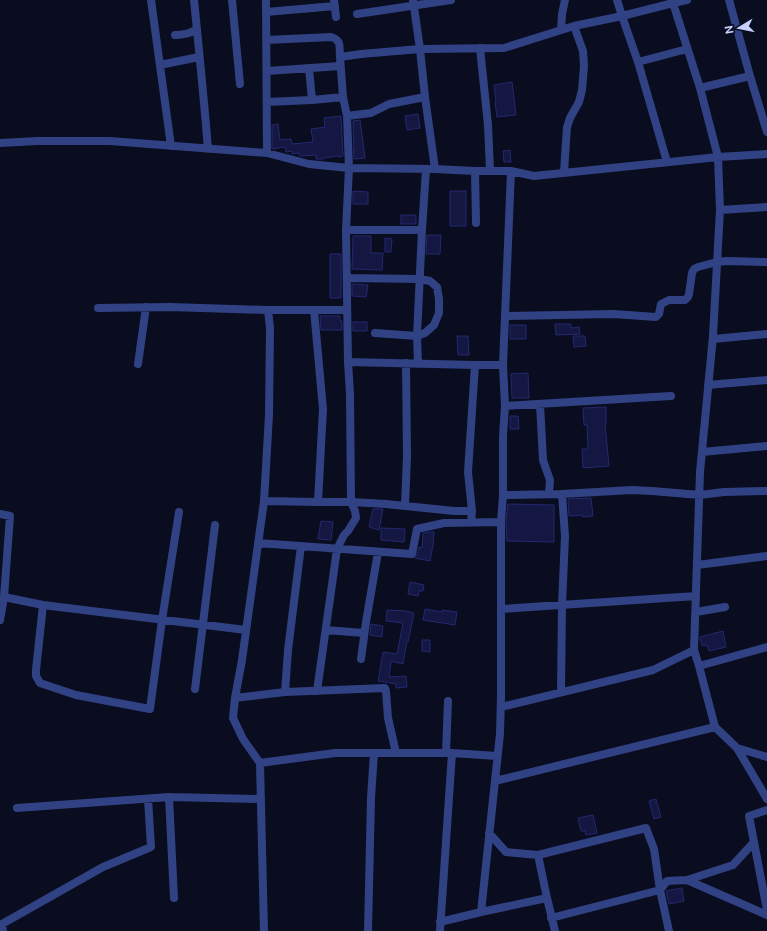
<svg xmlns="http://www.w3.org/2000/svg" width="767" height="931" font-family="'Public Sans',sans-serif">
	<rect width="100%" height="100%" fill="#0a0c1f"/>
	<path fill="#141741" stroke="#242870" d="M 512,82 L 516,115 L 497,117 L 495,103 L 496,102 L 494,85 Z
		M 418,114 L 420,128 L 407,130 L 405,116 Z
		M 341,116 L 343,156 L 339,157 L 338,156 L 324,158 L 324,159 L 316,159 L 316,155 L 302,156 L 300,156 L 299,153 L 292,154 L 292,151 L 286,152 L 285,147 L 272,149 L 272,125 L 278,124 L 280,140 L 291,139 L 292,144 L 313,142 L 311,129 L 325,127 L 324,118 Z
		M 360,120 L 365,158 L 354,159 L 353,121 Z
		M 510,150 L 511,162 L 504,162 L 503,151 Z
		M 353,191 L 368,192 L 368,204 L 353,204 Z
		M 450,191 L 466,191 L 466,226 L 450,226 Z
		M 401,215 L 416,215 L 416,224 L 401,224 Z
		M 427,235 L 441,235 L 440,254 L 426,254 Z
		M 353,236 L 371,236 L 371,253 L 383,253 L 382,270 L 352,269 Z
		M 385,238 L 392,239 L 391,252 L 385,252 Z
		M 330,254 L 341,254 L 341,298 L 330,298 Z
		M 352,284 L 368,285 L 366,297 L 352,296 Z
		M 320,316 L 340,316 L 340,321 L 342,321 L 342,330 L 321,330 Z
		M 353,322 L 367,322 L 367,331 L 353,331 Z
		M 555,324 L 571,324 L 571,328 L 579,327 L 580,334 L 556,335 Z
		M 510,325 L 526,325 L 526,339 L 510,339 Z
		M 457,336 L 468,336 L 469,355 L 458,355 Z
		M 573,336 L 585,336 L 586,346 L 574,347 Z
		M 528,373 L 529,398 L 512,398 L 511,374 Z
		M 606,407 L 606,424 L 605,424 L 609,466 L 583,468 L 582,449 L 588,449 L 587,425 L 584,425 L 583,408 Z
		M 510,416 L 518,416 L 519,429 L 510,429 Z
		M 591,498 L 593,516 L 583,517 L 583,515 L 569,516 L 568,499 Z
		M 508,504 L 554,505 L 554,542 L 507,541 L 506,522 Z
		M 373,509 L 383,509 L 379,530 L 369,527 Z
		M 321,521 L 333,522 L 331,540 L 318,539 Z
		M 381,528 L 405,529 L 404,542 L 381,540 Z
		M 430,532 L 434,532 L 433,545 L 430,561 L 415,558 L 417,555 L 419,547 L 422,548 L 423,533 Z
		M 410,582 L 424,585 L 423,591 L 419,591 L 418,596 L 408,594 Z
		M 425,609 L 442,612 L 442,610 L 457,612 L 455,625 L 423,620 Z
		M 387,610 L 406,611 L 414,613 L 408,642 L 407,641 L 403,664 L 391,661 L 389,677 L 406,676 L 407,687 L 396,688 L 396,684 L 378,681 L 383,652 L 397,654 L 403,623 L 386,621 Z
		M 371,624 L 383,626 L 382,637 L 370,635 Z
		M 723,631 L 726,647 L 709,651 L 707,645 L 702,646 L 700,637 Z
		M 422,640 L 430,640 L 430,652 L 422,651 Z
		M 656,799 L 661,817 L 654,819 L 649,801 Z
		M 593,815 L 597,833 L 586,835 L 585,831 L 581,831 L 578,818 Z
		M 682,888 L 684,901 L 669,904 L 666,891 Z"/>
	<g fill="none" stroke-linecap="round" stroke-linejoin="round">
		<path stroke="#304283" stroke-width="8" d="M 151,0 L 171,146
			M 194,0 C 199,50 204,99 208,149
			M 232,0 L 240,84
			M 266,0 L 267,153
			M 334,0 L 336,17
			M 413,0 L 420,49 L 425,97 L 435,169
			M 617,0 L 622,16 L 673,3 L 700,88 L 718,157 L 720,210 L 713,336 L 700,472 L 694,650 L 699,666 L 715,727 L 737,748 L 767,799
			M 729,0 L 750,76 L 767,132
			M 673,3 L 687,0
			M 266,12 L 335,6
			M 357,14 L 451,0
			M 561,30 L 562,14 L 565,0
			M 175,35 C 184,35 190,34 197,29
			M 266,40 L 331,37 C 342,40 339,47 340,57 L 361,54 L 420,49 L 504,48 L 574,26 L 622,16 L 638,62 L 667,162
			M 480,48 L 488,125 L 490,170
			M 638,62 L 687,49
			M 160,65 L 199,57
			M 309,68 L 312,100
			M 267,71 L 340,66
			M 700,88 L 750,76
			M 267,102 L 312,100 L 343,97
			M 347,116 L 371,113 L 389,104 L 425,97
			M 0,143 L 37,141 L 110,141 L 267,153 L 309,164 L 349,168 L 435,169 L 475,171 L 511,171 L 534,176 L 718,157 L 767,154
			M 475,171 L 476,223
			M 511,171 L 503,365 L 505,406 L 503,436 L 503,495 L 501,522 L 501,697 L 500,734 L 481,912 L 547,898 L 555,931
			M 564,172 L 567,127 L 570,118 L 579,102 L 582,90 L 584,66 L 583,51 L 574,26
			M 720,210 L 767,207
			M 346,230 L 422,230
			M 347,278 L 420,279 L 430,281 L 437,287 L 439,299 L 439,313 L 434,325 L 425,333 L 417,336 L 375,333
			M 98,308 L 170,307 L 268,310 L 347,310
			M 314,310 L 323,409 L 318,502
			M 505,316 L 613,314 L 656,317 L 659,314 L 661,304 L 669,300 L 685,300 L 688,297 L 689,294 L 692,273 L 694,269 L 698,267 L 717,262 L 727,261 L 767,262
			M 713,339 L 767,334
			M 348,362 L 475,365 L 468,472 L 472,511 L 471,522
			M 138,364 L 146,307
			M 418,364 L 417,336 L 422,230 L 426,169
			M 475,365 L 503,365
			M 708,385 L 767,380
			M 540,404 L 543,460 L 545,466 L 550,480 L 549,494
			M 505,406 L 671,396
			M 702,452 L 767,446
			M 503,495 L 562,494 L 632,490 L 652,491 L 700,495 L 724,492 L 767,491
			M 264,501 L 269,415 L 270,328 L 268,310
			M 405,506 L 407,456 L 406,363
			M 0,514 L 10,516 L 4,597
			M 258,543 L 412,554 L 417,529 L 444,523 L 501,522
			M 697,565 L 767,556
			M 43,605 L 246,630
			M 501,609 L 696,596
			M 696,612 L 725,607
			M 0,620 L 4,597 L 43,605 L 36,670 L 36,676 L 40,683 L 76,695 L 150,709 L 162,620 L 179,512
			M 326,630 L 364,633
			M 361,659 L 366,622 L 378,552
			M 699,666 L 767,647
			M 195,689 L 215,525
			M 317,691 L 337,549 L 344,535 L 348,531 L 356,518 L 355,511 L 351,502 L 350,394 L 348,362 L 346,230 L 349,168 L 347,116 L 343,97 L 340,57
			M 285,692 L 288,650 L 301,546
			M 561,692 L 562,605 L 565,536 L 562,494
			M 235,698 L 285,692 L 385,688 L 386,691 L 388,718 L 396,753
			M 501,707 L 653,670 L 694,650
			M 737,748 L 767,757
			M 446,753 L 448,701
			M 260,763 L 243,739 L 233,718 L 235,698 L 242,660 L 264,501 L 318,502 L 351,502 L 386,504 L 454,511 L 472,511
			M 495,781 L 715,727
			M 17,808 L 169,797
			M 767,810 L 749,816 L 767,910
			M 489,833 L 506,852 L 538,855 L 547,898
			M 538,855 L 646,828 L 654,849 L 660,890
			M 687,880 L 733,865 L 754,842
			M 660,890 L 667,881 L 687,880 L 767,915
			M 174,898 L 169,797 L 261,799
			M 551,918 L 660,890 L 669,931
			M 440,922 L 481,912
			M 3,931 L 2,924 L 103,867 L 151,847 L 148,799
			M 264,931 L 260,763 L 335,753 L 452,753 L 497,756
			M 368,931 L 371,798 L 374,753
			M 440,931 L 452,753"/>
	</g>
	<g transform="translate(739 28) rotate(260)" stroke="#0a0c1f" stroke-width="3" paint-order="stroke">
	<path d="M0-3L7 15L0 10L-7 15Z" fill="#c7cfff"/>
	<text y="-6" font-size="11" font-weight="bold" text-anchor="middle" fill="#c7cfff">N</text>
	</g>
</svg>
